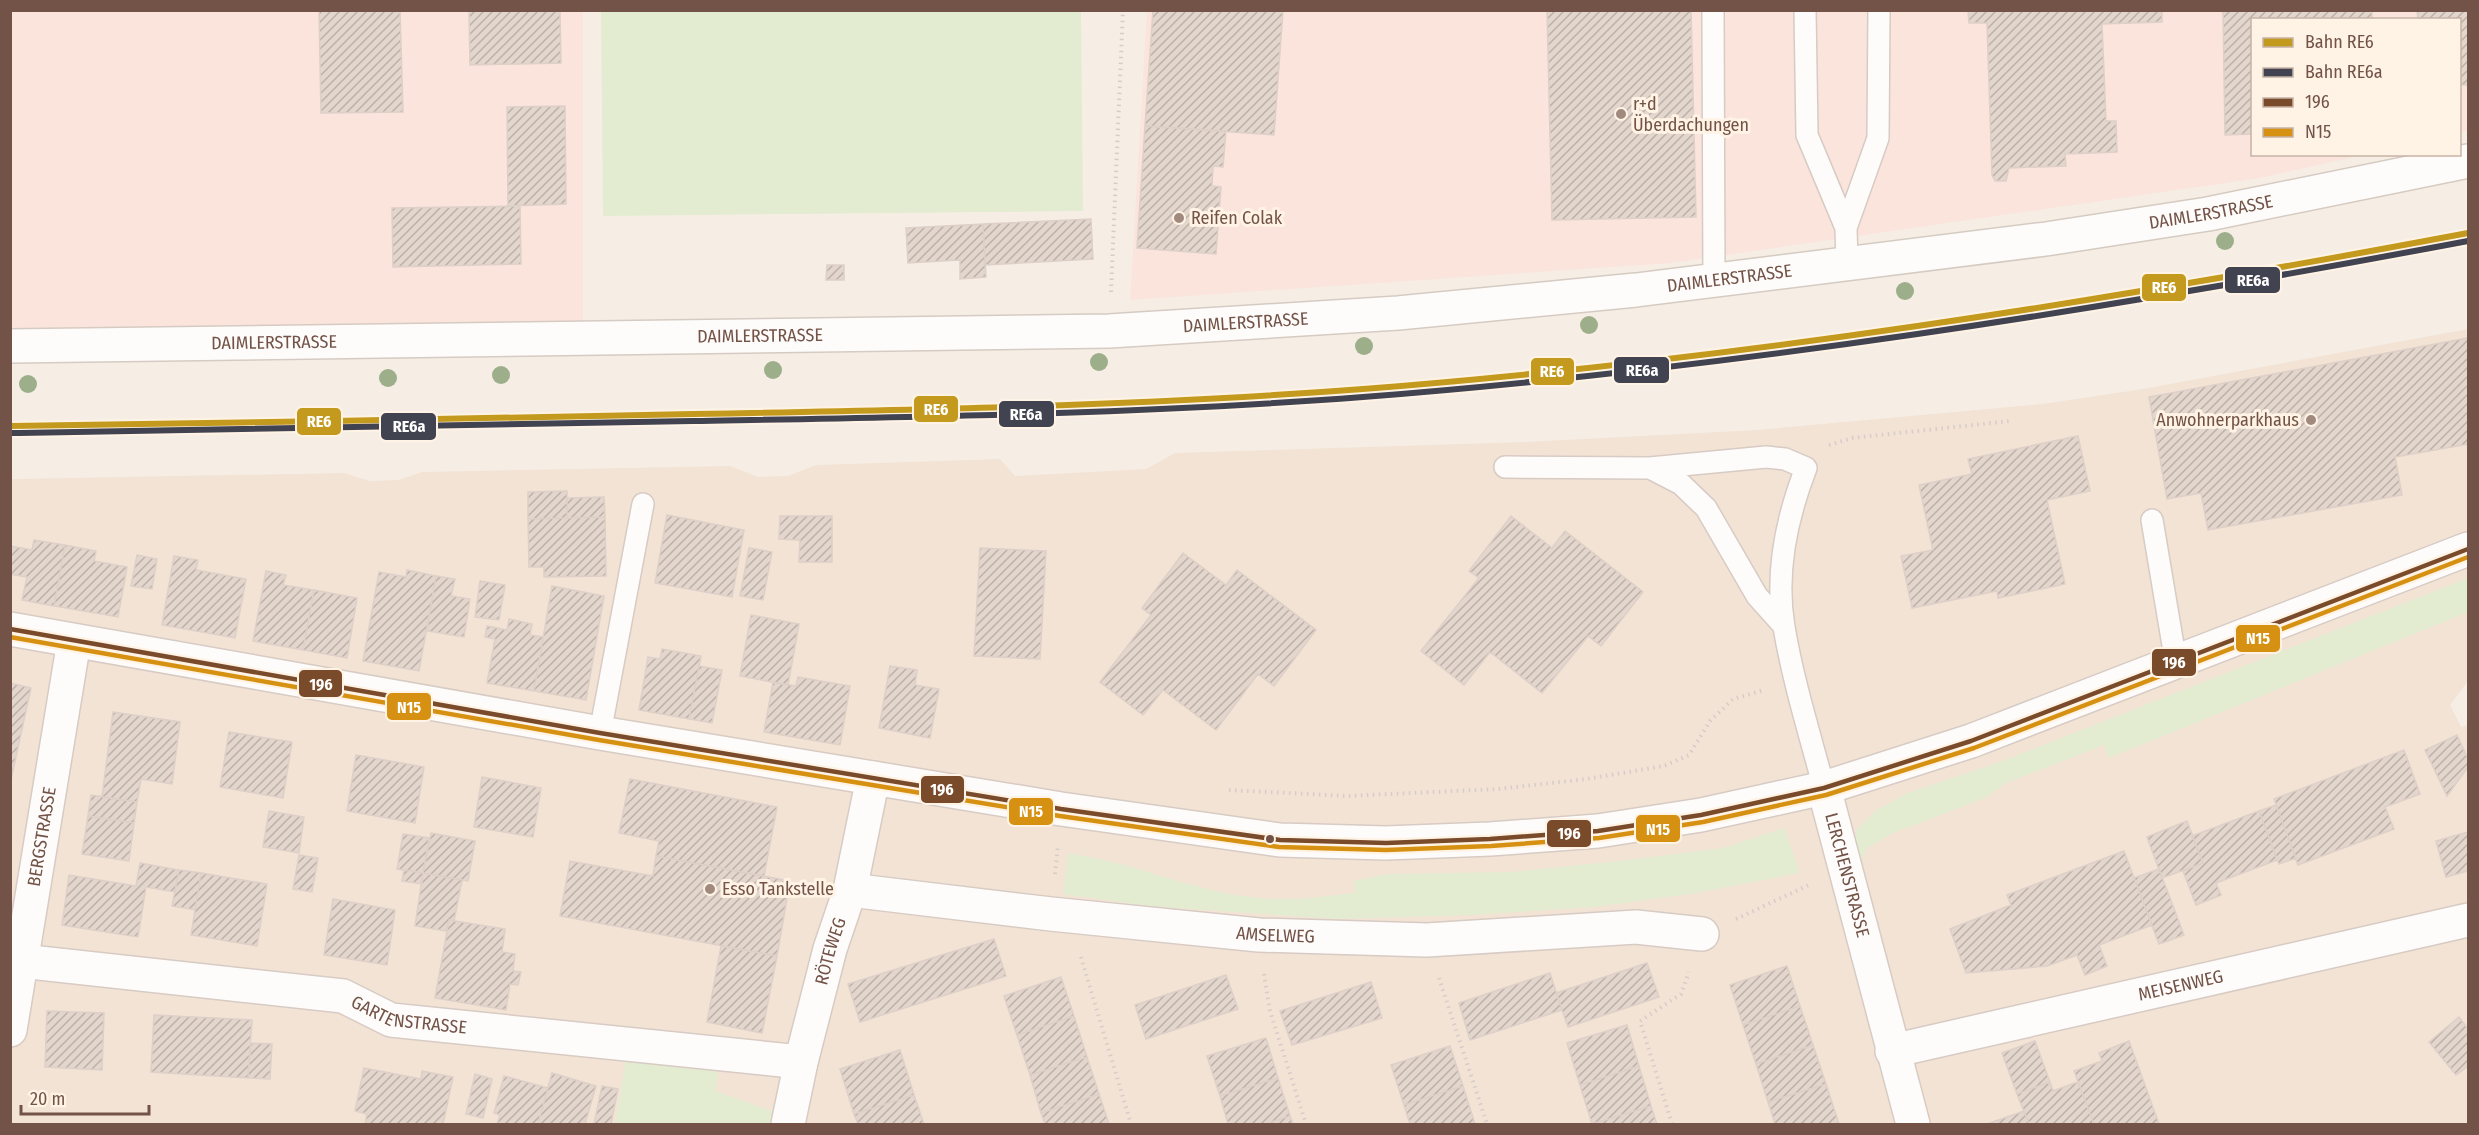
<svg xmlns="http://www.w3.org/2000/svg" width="2479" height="1135" font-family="'Fira Sans Condensed',sans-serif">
	<defs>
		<pattern id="building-hatch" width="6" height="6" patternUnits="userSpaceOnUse" patternTransform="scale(1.5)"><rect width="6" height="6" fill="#e2d6cd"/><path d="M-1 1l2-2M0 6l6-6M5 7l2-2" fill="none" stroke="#bcb0a8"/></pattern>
	</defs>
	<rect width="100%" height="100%" fill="#f6eee5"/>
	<path fill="#f2e3d5" d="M 2468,329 L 2468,681 L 2450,705 L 2461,727 L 2468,725 L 2468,1124 L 11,1124 L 10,480 L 14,479 L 344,473 L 370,481 L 399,480 L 422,472 L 730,466 L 758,477 L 788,476 L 816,465 L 1000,459 L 1015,476 L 1146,469 L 1175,453 L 1525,442 L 1757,430 L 2042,404 L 2137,390 Z"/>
	<path fill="#fae4db" d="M 10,11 L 583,11 L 583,323 L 11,331 Z
		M 1147,11 L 2468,11 L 2468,130 L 2460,132 L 2460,20 L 2252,20 L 2252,154 L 2363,155 L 2260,178 L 1671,263 L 1130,300 Z"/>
	<path fill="#e3ecd0" d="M 601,11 L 1081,11 L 1083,211 L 603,216 Z
		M 2468,578 L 2468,612 L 2109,758 L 2104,745 L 2006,783 L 1985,798 L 1893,833 L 1867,848 L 1856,873 L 1850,856 L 1857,829 L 1875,811 L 1908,793 L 2008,759 Z
		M 1785,828 L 1799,873 L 1696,893 L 1595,907 L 1472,915 L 1337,919 L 1148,906 L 1063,894 L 1068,853 C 1085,856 1101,859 1117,863 C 1169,877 1219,897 1273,899 C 1301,900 1327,896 1355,893 L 1354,881 L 1387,874 L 1512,872 L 1619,861 L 1723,848 Z
		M 627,1054 L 720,1064 L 715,1091 L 775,1112 L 772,1124 L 615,1124 Z"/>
	<path fill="url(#building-hatch)" stroke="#ded0c8" stroke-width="1.5" d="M 319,10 L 400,10 L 403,112 L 321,113 Z
		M 469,10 L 560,10 L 561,63 L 470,65 Z
		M 1153,10 L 1283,10 L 1274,135 L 1145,126 Z
		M 1547,10 L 1691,10 L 1696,217 L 1552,220 Z
		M 1968,10 L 2162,10 L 2162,22 L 2102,24 L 2106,121 L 2116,121 L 2117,152 L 2065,154 L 2066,166 L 2009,168 L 2006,181 L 1995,181 L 1992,175 L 1987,23 L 1969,23 Z
		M 2223,10 L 2372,10 L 2372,20 L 2252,20 L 2252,134 L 2225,135 Z
		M 2417,10 L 2468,10 L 2468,85 L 2460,85 L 2461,95 L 2460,95 L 2460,20 L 2418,20 Z
		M 565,106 L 566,204 L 508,206 L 507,107 Z
		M 1145,126 L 1226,131 L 1223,167 L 1213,166 L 1212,186 L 1221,187 L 1216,254 L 1137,248 Z
		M 520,206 L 521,264 L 393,267 L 392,208 Z
		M 1091,219 L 1093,259 L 985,265 L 983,224 Z
		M 983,224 L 986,277 L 960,279 L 960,260 L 908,263 L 906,228 Z
		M 827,265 L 844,265 L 844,280 L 826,280 Z
		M 2468,338 L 2468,444 L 2395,457 L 2402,495 L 2208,530 L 2201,493 L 2167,499 L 2149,397 Z
		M 2078,436 L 2090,491 L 2047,500 L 2065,584 L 1998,598 L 1997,591 L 1912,608 L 1901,556 L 1933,550 L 1919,485 L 1972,474 L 1968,459 Z
		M 567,491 L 567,518 L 528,519 L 528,492 Z
		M 604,497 L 605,517 L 567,518 L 567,498 Z
		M 667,515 L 744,530 L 732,597 L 655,583 Z
		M 780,516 L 832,516 L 832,562 L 799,562 L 800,540 L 779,539 Z
		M 1511,516 L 1552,548 L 1565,531 L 1643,592 L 1601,646 L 1588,636 L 1542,693 L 1490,652 L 1464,685 L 1421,651 L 1479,578 L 1469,571 Z
		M 605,517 L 606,576 L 544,577 L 544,567 L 529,567 L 528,519 Z
		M 34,540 L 65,545 L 54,606 L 22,600 L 27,577 L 10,574 L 10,546 L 32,550 Z
		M 65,545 L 96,551 L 94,561 L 127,567 L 118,617 L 54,606 Z
		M 749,548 L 772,552 L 763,600 L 740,596 Z
		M 980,548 L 1046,551 L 1040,659 L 974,656 Z
		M 1183,553 L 1226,585 L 1237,570 L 1316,630 L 1274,686 L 1258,674 L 1216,730 L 1163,690 L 1143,715 L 1100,682 L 1151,615 L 1142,608 Z
		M 137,555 L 157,559 L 152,589 L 131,586 Z
		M 174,556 L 198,560 L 196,570 L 246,579 L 235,638 L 162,625 Z
		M 407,570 L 436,576 L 419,671 L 363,661 L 379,572 L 406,577 Z
		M 266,571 L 286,575 L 283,585 L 314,590 L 303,650 L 253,641 Z
		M 436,576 L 455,579 L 451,596 L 470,599 L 464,637 L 427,631 Z
		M 480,581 L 505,585 L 499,620 L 475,617 Z
		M 552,586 L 604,596 L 586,700 L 534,691 Z
		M 314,590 L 357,598 L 347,658 L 303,650 Z
		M 751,615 L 799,624 L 788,685 L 740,676 Z
		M 509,619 L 532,624 L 530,635 L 543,637 L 534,691 L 487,683 L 495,639 L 485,637 L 487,626 L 507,630 Z
		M 662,649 L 701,656 L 689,719 L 639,710 L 648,657 L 660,659 Z
		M 699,666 L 722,670 L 712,723 L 689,719 Z
		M 890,666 L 917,670 L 915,685 L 939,689 L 930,738 L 879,728 Z
		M 798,677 L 850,686 L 840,745 L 764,732 L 773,682 L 796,686 Z
		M 10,683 L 31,688 L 10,784 Z
		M 113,712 L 180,722 L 172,784 L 141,779 L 137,802 L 102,797 Z
		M 229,732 L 292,742 L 283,798 L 220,787 Z
		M 2457,735 L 2468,759 L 2468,767 L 2447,796 L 2425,750 Z
		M 2404,750 L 2420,794 L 2385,807 L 2394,829 L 2298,865 L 2274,799 Z
		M 356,755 L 424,767 L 415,823 L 347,811 Z
		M 482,777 L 541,788 L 533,837 L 474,827 Z
		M 630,779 L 777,807 L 764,876 L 656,856 L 659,841 L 619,833 Z
		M 91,795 L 137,802 L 134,823 L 88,816 Z
		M 2276,805 L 2296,858 L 2279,864 L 2259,811 Z
		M 269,811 L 304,817 L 299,853 L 263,847 Z
		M 2259,811 L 2277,860 L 2216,883 L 2221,895 L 2196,905 L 2183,871 L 2203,863 L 2192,836 Z
		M 88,816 L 134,823 L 129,861 L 82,854 Z
		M 2187,821 L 2203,863 L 2162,878 L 2147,837 Z
		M 2468,832 L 2468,871 L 2446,877 L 2436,841 Z
		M 431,833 L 475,841 L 468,881 L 423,873 Z
		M 403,834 L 429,838 L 423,873 L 397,869 Z
		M 2124,851 L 2152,925 L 2099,945 L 2107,966 L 2085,975 L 2077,955 L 2047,966 L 1966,973 L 1950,929 L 2011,905 L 2007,895 Z
		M 299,855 L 318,858 L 312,892 L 293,889 Z
		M 656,856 L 790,881 L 777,956 L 560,916 L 570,861 L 653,876 Z
		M 140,863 L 179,870 L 175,892 L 146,887 L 138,937 L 62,925 L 69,875 L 136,886 Z
		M 2159,869 L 2184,935 L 2159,944 L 2134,878 Z
		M 179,870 L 201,873 L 195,910 L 172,906 Z
		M 404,870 L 423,873 L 422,884 L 402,881 Z
		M 201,873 L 267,884 L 257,946 L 191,935 Z
		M 423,873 L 462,880 L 454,921 L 449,920 L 446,931 L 415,926 Z
		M 333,899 L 395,910 L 387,965 L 324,955 Z
		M 449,920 L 505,929 L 502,952 L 515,954 L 513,971 L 521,972 L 518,985 L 510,984 L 506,1010 L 435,998 Z
		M 994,939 L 1006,976 L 860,1022 L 848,984 Z
		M 721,946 L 777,956 L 762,1033 L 707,1022 Z
		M 1647,963 L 1659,997 L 1568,1027 L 1556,993 Z
		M 1787,966 L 1800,1006 L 1743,1025 L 1730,985 Z
		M 1550,973 L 1562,1010 L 1470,1040 L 1459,1003 Z
		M 1226,975 L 1238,1009 L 1146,1039 L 1135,1005 Z
		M 1061,977 L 1074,1016 L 1017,1035 L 1004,996 Z
		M 1371,982 L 1382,1018 L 1292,1045 L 1280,1011 Z
		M 1800,1006 L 1813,1045 L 1756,1064 L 1743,1025 Z
		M 47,1011 L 104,1013 L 102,1070 L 45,1067 Z
		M 154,1015 L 252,1020 L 248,1078 L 151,1072 Z
		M 1074,1016 L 1087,1057 L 1030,1075 L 1017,1035 Z
		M 2459,1017 L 2468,1029 L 2468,1066 L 2456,1075 L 2429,1042 Z
		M 1627,1025 L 1639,1066 L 1580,1085 L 1567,1043 Z
		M 1266,1038 L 1278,1078 L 1220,1096 L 1207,1056 Z
		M 2035,1041 L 2050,1082 L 2017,1094 L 2002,1053 Z
		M 2129,1041 L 2159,1124 L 2094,1124 L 2074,1071 L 2102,1061 L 2099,1053 Z
		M 251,1043 L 272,1044 L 270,1079 L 248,1078 Z
		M 1813,1045 L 1826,1084 L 1768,1102 L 1756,1064 Z
		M 1450,1046 L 1463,1086 L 1404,1105 L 1391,1065 Z
		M 900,1050 L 914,1095 L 854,1114 L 840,1069 Z
		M 1087,1057 L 1099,1094 L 1041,1113 L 1030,1075 Z
		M 1639,1066 L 1651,1106 L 1592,1124 L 1580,1085 Z
		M 364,1068 L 421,1079 L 422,1071 L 453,1077 L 443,1124 L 365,1124 L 367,1114 L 355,1111 Z
		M 552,1073 L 596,1086 L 585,1124 L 538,1124 Z
		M 475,1074 L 492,1079 L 483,1118 L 466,1114 Z
		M 504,1076 L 548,1088 L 538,1124 L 497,1124 L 500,1115 L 494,1113 Z
		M 1278,1078 L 1290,1116 L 1265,1124 L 1228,1124 L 1220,1096 Z
		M 2050,1082 L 2053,1091 L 2078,1082 L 2094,1124 L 2029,1124 L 2017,1094 Z
		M 1826,1084 L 1839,1124 L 1775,1124 L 1768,1102 Z
		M 602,1086 L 618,1089 L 611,1124 L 594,1124 Z
		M 1463,1086 L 1475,1124 L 1410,1124 L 1404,1105 Z
		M 1099,1094 L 1109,1124 L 1045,1124 L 1041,1113 Z
		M 914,1095 L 924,1124 L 858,1124 L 854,1114 Z
		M 1651,1106 L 1657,1124 L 1592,1124 Z
		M 2024,1111 L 2029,1124 L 1987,1124 Z
		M 1290,1116 L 1293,1124 L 1265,1124 Z"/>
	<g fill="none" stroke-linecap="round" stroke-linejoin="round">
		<defs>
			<path id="service" d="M 1713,10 L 1714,281
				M 1805,10 L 1807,135 L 1846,228 L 1847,264
				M 1846,228 L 1878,138 L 1879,10
				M 1505,467 L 1650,468 L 1766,457 L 1785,459 L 1806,468 C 1787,517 1775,574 1784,627 C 1793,681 1810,735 1824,788
				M 1650,468 L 1681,484 L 1706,508 L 1757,596 L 1783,625
				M 2152,520 L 2176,663
				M 600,733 L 643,504"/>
			<g id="minor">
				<path d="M 10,629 L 600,733 L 1061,809 L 1280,840 L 1386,843 L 1490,839 L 1598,831 L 1701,815 L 1824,788 L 1971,741 L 2468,549"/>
				<path id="s1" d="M 1824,788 L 1913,1124"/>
				<path id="s2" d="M 850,890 L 1051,914 L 1259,935 L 1427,940 L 1636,927 L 1702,934"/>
				<path id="s3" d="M 21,961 L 343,996 L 391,1020 L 801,1062"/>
				<path id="s4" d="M 10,1030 L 74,641"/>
				<path id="s5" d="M 1892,1051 L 2468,920"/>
				<path id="s6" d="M 788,1124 L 801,1062 L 830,949 L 850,890 L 873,778"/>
			</g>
			<g id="secondary">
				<path id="s7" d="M 10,346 L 1109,331 L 1398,313 L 1636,290 L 2046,239 L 2208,214 L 2468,161"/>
			</g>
		</defs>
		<use href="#service" stroke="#d7cbc4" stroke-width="24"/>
		<use href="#minor" stroke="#d7cbc4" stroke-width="36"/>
		<use href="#secondary" stroke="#d6cbc2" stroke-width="36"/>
		<path stroke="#d7ccc9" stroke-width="4" stroke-dasharray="1.5 4.5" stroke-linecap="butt" d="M 1111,292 L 1123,10
			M 1829,445 L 1852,438 L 2010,421
			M 1229,790 L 1347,796 L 1498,789 L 1587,779 L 1664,766 L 1689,755 L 1710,721 L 1733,699 L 1764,690
			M 1055,874 L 1058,846
			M 1736,919 L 1811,884
			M 1081,957 L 1131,1124
			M 1264,974 L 1270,1011 L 1306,1124
			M 1439,978 L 1487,1124
			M 1672,1124 L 1640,1021 L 1681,994 L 1689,972"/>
		<use href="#service" stroke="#fefcfb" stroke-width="21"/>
		<use href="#minor" stroke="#fefcfb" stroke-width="33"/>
		<use href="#secondary" stroke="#fefcfb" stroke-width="33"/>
		<defs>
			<path id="bus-1" d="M 10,629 L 600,733 L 1061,809 L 1280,840 L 1386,843 L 1490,839 L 1598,831 L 1701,815 L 1824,788 L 1971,741 L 2468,549"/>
			<path id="bus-2" d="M 10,637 L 599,740 L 1060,816 L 1279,847 L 1386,850 L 1491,846 L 1599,838 L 1703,822 L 1826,795 L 1974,748 L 2468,557"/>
		</defs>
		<use href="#bus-1" stroke="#fff3e5" stroke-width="9"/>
		<use href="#bus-2" stroke="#fff3e5" stroke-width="9"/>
		<use href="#bus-1" stroke="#7a4b2a" stroke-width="4.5"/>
		<use href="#bus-2" stroke="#d69112" stroke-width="4.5"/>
		<defs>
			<path id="rail-1" d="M 10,426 C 238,423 465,419 693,414 C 916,410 1140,406 1363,389 C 1734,360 2102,302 2468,233"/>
			<path id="rail-2" d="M 10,433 C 238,430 466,426 693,421 C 916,417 1140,414 1363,397 C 1734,368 2102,310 2468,241"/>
		</defs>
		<use href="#rail-1" stroke="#fff3e5" stroke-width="10"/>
		<use href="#rail-2" stroke="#fff3e5" stroke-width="10"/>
		<use href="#rail-1" stroke="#c49a1e" stroke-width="6"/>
		<use href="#rail-2" stroke="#424351" stroke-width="6"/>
	</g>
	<g fill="#9dae8a">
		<circle cx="2225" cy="241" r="9"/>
		<circle cx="1905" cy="291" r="9"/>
		<circle cx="1589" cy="325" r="9"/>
		<circle cx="1364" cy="346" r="9"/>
		<circle cx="1099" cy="362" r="9"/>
		<circle cx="773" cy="370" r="9"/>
		<circle cx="501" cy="375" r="9"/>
		<circle cx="388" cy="378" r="9"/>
		<circle cx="28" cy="384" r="9"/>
	</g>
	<g fill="#a1897e" stroke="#fff3e5" stroke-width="2">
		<circle cx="1621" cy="114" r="6"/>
		<circle cx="1179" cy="218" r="6"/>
		<circle cx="2311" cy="420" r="6"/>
		<circle cx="710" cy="889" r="6"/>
	</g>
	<circle fill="#735347" stroke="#fff3e5" stroke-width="2" cx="1270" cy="839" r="5"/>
	<g text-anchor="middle" stroke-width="6" stroke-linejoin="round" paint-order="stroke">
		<g font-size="18" fill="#735347" stroke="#fff3e5" text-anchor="start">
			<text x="1633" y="110">r+d<tspan x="1633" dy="21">Überdachungen</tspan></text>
			<text x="1191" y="224">Reifen Colak</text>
			<text x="2299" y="426" text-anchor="end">Anwohnerparkhaus</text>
			<text x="722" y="895">Esso Tankstelle</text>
		</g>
		<g font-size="18" fill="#735347" stroke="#fff3e5">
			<text dy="6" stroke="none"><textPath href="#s7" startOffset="2208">DAIMLERSTRASSE</textPath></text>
			<text dy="6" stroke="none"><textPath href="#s7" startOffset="1722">DAIMLERSTRASSE</textPath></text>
			<text dy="6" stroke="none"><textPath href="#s7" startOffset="1236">DAIMLERSTRASSE</textPath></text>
			<text dy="6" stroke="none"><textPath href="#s7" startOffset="750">DAIMLERSTRASSE</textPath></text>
			<text dy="6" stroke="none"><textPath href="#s7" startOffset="264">DAIMLERSTRASSE</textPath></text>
			<text dy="6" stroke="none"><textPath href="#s4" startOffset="196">BERGSTRASSE</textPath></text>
			<text dy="6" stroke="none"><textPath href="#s1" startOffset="90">LERCHENSTRASSE</textPath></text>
			<text dy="6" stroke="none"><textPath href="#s2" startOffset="428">AMSELWEG</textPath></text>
			<text dy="6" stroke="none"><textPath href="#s6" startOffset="178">RÖTEWEG</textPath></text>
			<text dy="6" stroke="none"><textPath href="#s5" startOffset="296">MEISENWEG</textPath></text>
			<text dy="6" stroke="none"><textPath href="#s3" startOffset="394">GARTENSTRASSE</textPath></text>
		</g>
	</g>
	<g stroke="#fff3e5" stroke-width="2">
		<rect x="2224" y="266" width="57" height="28" rx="6" fill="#424351"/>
		<rect x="2141" y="273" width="46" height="29" rx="6" fill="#c49a1e"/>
		<rect x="1613" y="356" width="57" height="28" rx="6" fill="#424351"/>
		<rect x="1530" y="357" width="45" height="29" rx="6" fill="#c49a1e"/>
		<rect x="913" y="395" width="46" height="28" rx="6" fill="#c49a1e"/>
		<rect x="998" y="400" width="57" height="28" rx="6" fill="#424351"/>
		<rect x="296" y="407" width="46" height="29" rx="6" fill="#c49a1e"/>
		<rect x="380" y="412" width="57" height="29" rx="6" fill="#424351"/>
		<rect x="2235" y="624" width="46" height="29" rx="6" fill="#d69112"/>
		<rect x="2151" y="648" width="46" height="29" rx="6" fill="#7a4b2a"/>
		<rect x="298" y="669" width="45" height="29" rx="6" fill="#7a4b2a"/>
		<rect x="386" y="692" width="46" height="29" rx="6" fill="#d69112"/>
		<rect x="920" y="775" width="45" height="29" rx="6" fill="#7a4b2a"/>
		<rect x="1008" y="797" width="46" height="29" rx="6" fill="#d69112"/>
		<rect x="1635" y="814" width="46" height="29" rx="6" fill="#d69112"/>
		<rect x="1546" y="819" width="46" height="29" rx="6" fill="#7a4b2a"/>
	</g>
	<g font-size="16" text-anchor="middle" font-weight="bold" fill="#fff">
		<text x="2253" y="286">RE6a</text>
		<text x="2164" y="293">RE6</text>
		<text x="1642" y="376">RE6a</text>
		<text x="1552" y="377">RE6</text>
		<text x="936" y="415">RE6</text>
		<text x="1026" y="420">RE6a</text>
		<text x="319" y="427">RE6</text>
		<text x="409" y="432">RE6a</text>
		<text x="2258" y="644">N15</text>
		<text x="2174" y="668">196</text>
		<text x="321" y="690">196</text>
		<text x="409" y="713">N15</text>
		<text x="942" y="795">196</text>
		<text x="1031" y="817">N15</text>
		<text x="1658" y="835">N15</text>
		<text x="1569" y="839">196</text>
	</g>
	<rect width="2479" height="1135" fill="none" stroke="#735347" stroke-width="24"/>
	<rect x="2251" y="18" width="210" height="138" fill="#fff3e5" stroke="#c7b3a6" stroke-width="1.5"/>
	<rect x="2263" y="38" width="30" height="9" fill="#c49a1e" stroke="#c7b3a6" stroke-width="1.5"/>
	<text x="2305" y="48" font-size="18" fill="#735347">Bahn RE6</text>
	<rect x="2263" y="68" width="30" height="9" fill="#424351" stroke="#c7b3a6" stroke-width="1.5"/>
	<text x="2305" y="78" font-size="18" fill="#735347">Bahn RE6a</text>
	<rect x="2263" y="98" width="30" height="9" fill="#7a4b2a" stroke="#c7b3a6" stroke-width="1.5"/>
	<text x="2305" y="108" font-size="18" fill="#735347">196</text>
	<rect x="2263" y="128" width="30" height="9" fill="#d69112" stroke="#c7b3a6" stroke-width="1.5"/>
	<text x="2305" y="138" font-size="18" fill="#735347">N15</text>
	<path d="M21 1105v9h128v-9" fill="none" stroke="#735347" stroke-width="3"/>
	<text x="30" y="1105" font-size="18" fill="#735347" stroke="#fff3e5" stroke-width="4.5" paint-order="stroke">20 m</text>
</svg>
